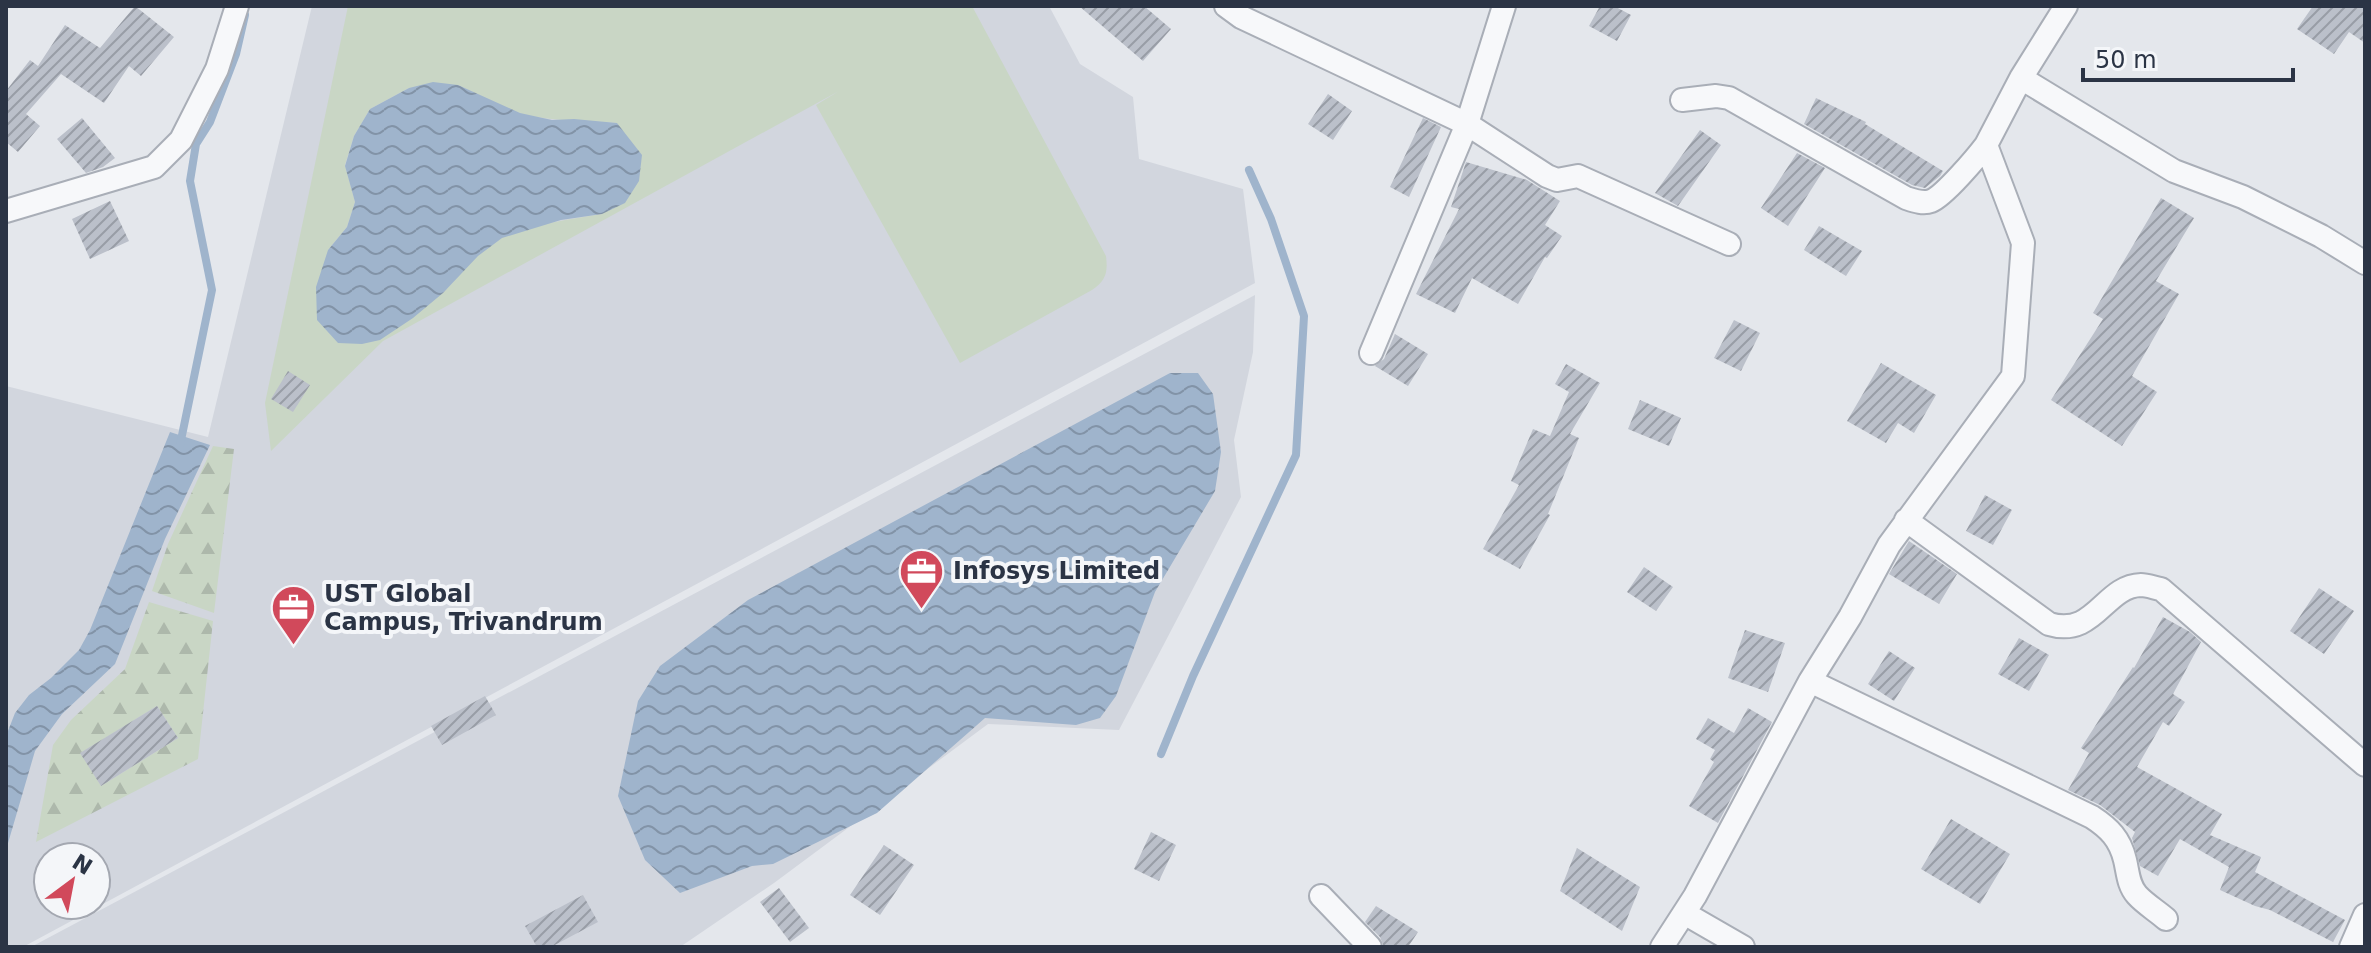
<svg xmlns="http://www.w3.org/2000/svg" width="2371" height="953" font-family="'DejaVu Sans',sans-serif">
	<defs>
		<pattern id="forest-firs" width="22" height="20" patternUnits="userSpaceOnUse" patternTransform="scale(2)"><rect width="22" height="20" fill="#c9d6c5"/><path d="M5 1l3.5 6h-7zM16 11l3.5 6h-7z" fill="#adb8ab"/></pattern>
		<pattern id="water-waves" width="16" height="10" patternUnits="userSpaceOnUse" patternTransform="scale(2)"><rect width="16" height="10" fill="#9fb4cc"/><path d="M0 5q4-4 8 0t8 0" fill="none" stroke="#8293a7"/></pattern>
		<pattern id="building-hatch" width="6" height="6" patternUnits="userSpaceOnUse" patternTransform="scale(2)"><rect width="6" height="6" fill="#bbc0ca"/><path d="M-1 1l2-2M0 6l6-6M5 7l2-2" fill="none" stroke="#989da6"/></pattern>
	</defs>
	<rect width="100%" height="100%" fill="#e4e7ec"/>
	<path fill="#d2d6de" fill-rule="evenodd" d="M 312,6 L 1049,6 L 1080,64 L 1133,97 L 1139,159 L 1243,189 L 1255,283 L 23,947 L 6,947 L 6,386 L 208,437 ZM 48,857 L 96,857 L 96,905 L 48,905 Z
		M 1255,295 L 1253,352 L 1234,440 L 1241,497 L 1119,730 L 988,724 L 774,883 L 680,947 L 31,947 Z"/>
	<path fill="#c9d6c5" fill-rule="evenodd" d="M 348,6 L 972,6 L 1106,256 C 1108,273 1106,280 1092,290 L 960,363 L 816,105 L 839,91 L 383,341 L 271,451 L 265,403 ZM 458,85 C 479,94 500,107 522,114 C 552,122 585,120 616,123 L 602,214 C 570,219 534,224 503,237 C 479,248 461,274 443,293 L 328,250 L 347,227 L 355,202 L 345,165 L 354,136 L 370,109 L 409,88 Z"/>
	<path fill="url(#forest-firs)" fill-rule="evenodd" d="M 213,446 L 234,449 L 214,613 L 152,591 L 168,544 Z
		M 149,602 L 213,621 L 198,759 L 36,842 L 53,745 L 71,720 L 125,669 ZM 157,706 L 178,738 L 101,786 L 81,753 Z"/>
	<path fill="url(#water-waves)" d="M 433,82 L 458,85 L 520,113 L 552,120 L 574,119 L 617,123 L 642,155 L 639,181 L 625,203 L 602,214 L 561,220 L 502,238 L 478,256 L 443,293 L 413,318 L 380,340 L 362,344 L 338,343 L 317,320 L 316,287 L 328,250 L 347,227 L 355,202 L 345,166 L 354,136 L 370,109 L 409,88 Z
		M 1170,373 L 1198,373 L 1213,394 L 1221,452 L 1215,491 L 1155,592 L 1116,696 L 1100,718 L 1076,725 L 985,718 L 877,813 L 773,864 L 752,866 L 680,893 L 645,860 L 618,796 L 638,701 L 660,666 L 748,600 Z
		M 170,432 L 210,445 L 165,539 L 115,664 L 62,714 L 35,751 L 6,850 L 6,736 L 15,713 L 29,695 L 51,678 L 79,650 L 90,630 Z"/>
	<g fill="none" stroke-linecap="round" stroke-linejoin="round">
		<path stroke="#9fb4cc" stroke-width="8" d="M 180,445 L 212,290 L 190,181 L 196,144 L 210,122 L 236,54 L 245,15
			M 1161,754 L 1193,676 L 1296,455 L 1304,316 L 1271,219 L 1249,170"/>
	</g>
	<path fill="url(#building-hatch)" d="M 135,6 L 174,37 L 141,76 L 129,66 L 104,103 L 61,74 L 26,114 L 40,126 L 18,152 L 6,142 L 6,91 L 30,60 L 38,66 L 65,25 L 100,48 Z
		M 1079,6 L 1144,6 L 1171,29 L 1143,61 Z
		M 1600,6 L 1614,6 L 1631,15 L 1617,41 L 1589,26 Z
		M 2313,6 L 2365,6 L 2365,43 L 2349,32 L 2334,54 L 2297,29 Z
		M 1328,94 L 1352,111 L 1333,140 L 1308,124 Z
		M 1816,98 L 1866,122 L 1865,124 L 1943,171 L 1940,176 L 1925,188 L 1912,185 L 1804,124 Z
		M 82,118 L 115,158 L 103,167 L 86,173 L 57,139 Z
		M 1423,118 L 1441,127 L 1409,197 L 1390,187 Z
		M 1700,130 L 1721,145 L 1678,206 L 1655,193 Z
		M 1797,153 L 1825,168 L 1788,226 L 1761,208 Z
		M 1466,162 L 1527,180 L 1560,201 L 1545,225 L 1562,236 L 1547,258 L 1545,257 L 1518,304 L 1472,278 L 1455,313 L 1416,294 L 1459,209 L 1451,207 Z
		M 2161,198 L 2194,218 L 2156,281 L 2179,294 L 2132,376 L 2157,392 L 2122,446 L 2051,400 L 2103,319 L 2093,313 Z
		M 110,201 L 129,241 L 90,259 L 72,219 Z
		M 1819,226 L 1862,251 L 1846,276 L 1804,250 Z
		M 1734,320 L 1760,333 L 1741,371 L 1714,358 Z
		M 1395,334 L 1428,354 L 1408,386 L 1375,366 L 1384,359 Z
		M 1881,363 L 1936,395 L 1914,433 L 1898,423 L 1886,443 L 1847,421 Z
		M 1566,364 L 1600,383 L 1570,434 L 1579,438 L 1548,514 L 1550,515 L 1520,569 L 1483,549 L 1519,485 L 1511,481 L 1533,429 L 1550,436 L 1569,392 L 1555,384 Z
		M 288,371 L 310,385 L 293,412 L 271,399 Z
		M 1640,400 L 1681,418 L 1669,446 L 1628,429 Z
		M 1985,495 L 2012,510 L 1993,545 L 1966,531 Z
		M 1909,541 L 1957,574 L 1939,604 L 1889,574 Z
		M 1644,567 L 1673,587 L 1656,611 L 1627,592 Z
		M 2319,588 L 2354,611 L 2324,654 L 2290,631 Z
		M 2163,617 L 2190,632 L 2201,642 L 2173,694 L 2185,702 L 2169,726 L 2163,722 L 2137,767 L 2222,814 L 2210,835 L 2261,857 L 2255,872 L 2345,920 L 2333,942 L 2270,910 L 2255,906 L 2220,890 L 2229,867 L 2180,839 L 2158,876 L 2140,866 L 2132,838 L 2135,832 L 2100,805 L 2068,790 L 2089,753 L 2081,748 L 2133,667 L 2134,668 Z
		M 1745,630 L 1785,643 L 1768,692 L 1728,678 Z
		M 2019,638 L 2049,655 L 2029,691 L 1998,674 Z
		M 1889,651 L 1915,668 L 1894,701 L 1868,684 Z
		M 485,696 L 496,715 L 442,745 L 431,726 Z
		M 157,706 L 178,738 L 101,786 L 80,753 Z
		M 1748,708 L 1772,722 L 1718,823 L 1689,806 L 1714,762 L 1710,759 L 1715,750 L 1696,739 L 1708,718 L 1734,733 Z
		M 1951,819 L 2010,854 L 1980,904 L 1921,869 Z
		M 1151,832 L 1176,845 L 1159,881 L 1134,869 Z
		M 884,845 L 914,865 L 880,915 L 850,895 Z
		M 1577,848 L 1640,887 L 1622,931 L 1560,891 Z
		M 779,888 L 809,928 L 790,942 L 760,902 Z
		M 583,895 L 598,922 L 551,947 L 537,947 L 525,926 Z
		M 1376,906 L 1418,932 L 1408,947 L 1384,947 L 1380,937 L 1365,922 Z"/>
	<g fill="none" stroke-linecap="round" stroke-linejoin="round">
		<defs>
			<path id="street" d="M 1226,6 L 1241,17 L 1467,124 L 1547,176 L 1557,180 L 1578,176 L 1729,244
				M 2021,78 L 2174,171 L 2243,197 L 2321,236 L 2365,263
				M 1682,100 L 1716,96 L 1729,98 L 1906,198 C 1915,201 1923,204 1931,201 C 1944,196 1977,157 1986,145
				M 6,211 L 154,167 L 181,140 L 217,69 L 237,6
				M 1371,353 L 1467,124 L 1504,6
				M 1906,520 L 2049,624 C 2095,638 2104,586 2141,585 C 2147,585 2155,588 2161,589 L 2365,765
				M 1810,681 L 2092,817 C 2109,828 2120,839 2125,860 C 2128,872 2128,885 2137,895 C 2145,904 2157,911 2166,919
				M 1321,896 L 1370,947
				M 1684,913 L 1743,947
				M 1662,947 L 1695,896 L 1810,681 L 1850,617 L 1889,545 L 2013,376 L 2023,243 L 1986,145 L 2021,78 L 2066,6
				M 2351,947 L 2365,915"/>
		</defs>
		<use href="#street" stroke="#a9aeb7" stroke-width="26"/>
		<use href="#street" stroke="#f7f8fa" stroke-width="22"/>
	</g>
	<defs>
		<symbol id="office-pin" viewBox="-11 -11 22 30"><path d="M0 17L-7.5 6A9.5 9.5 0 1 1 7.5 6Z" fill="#d1495b" stroke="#f4f6f9"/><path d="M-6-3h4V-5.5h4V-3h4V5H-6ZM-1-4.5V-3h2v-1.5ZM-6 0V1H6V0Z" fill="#fff"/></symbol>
	</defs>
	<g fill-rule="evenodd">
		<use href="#office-pin" x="896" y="546" width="51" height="69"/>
		<use href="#office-pin" x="268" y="582" width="51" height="69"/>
	</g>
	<g text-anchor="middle" stroke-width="8" stroke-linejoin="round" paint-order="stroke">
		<g font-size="24" font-weight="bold" fill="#2b3445" stroke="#f4f6f9" text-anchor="start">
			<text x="953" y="579">Infosys Limited</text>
			<text x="324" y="602">UST Global<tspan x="324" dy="28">Campus, Trivandrum</tspan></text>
		</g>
	</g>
	<rect width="2371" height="953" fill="none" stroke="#2b3445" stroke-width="16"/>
	<g transform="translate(72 881) rotate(32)"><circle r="38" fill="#f4f6f9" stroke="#a4a8b1" stroke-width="2"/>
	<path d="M0-6L14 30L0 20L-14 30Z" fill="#d1495b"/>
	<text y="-12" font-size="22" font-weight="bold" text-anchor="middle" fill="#2b3445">N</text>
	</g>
	<path d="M2083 68v12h210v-12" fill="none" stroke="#2b3445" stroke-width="4"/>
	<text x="2095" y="68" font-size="24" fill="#2b3445" stroke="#f4f6f9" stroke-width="6" paint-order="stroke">50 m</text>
</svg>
